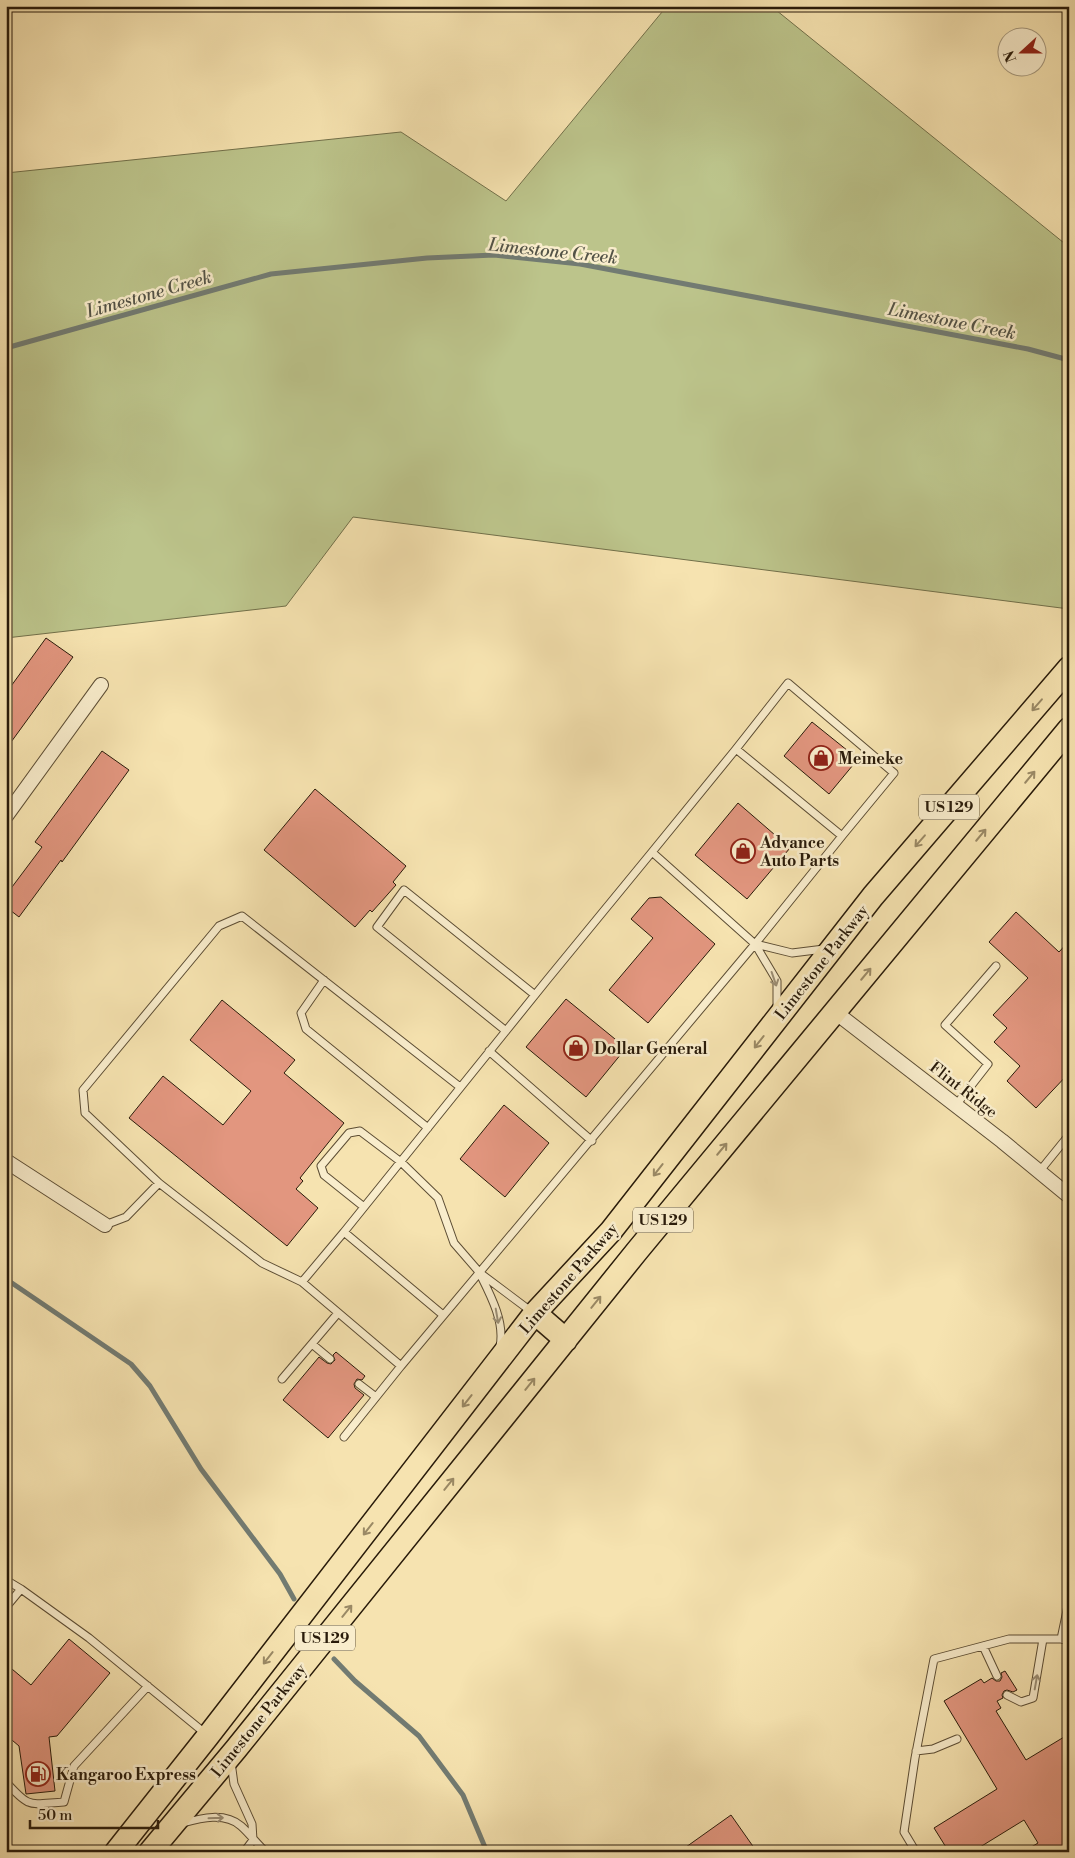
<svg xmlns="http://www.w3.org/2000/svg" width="1075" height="1858" font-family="'Libre Bodoni',serif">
	<rect width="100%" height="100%" fill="#f6e3b0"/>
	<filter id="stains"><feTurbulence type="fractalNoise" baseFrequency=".004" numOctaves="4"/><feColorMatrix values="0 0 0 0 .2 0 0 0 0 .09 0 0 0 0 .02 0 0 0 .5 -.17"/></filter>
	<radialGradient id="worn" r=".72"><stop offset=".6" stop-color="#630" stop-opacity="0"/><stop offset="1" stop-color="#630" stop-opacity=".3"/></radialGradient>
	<path fill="#bcc48b" stroke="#72704a" d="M 667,6 L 771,6 L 1069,247 L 1069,609 L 353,517 L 286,606 L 6,638 L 6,173 L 401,132 L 506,201 Z"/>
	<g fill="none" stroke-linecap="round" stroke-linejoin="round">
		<path stroke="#727b72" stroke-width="5" d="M 6,348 L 271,274 L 427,258 L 494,255 L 580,264 L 1028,349 L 1069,360
			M 6,1279 L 131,1364 L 150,1386 L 201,1469 L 280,1574 L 294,1599
			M 334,1659 L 355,1681 L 419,1736 L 463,1795 L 487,1852"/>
	</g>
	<path fill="#e2967f" stroke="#291b0a" d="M 46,638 L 73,657 L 6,749 L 6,693 Z
		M 812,722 L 858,759 L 829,794 L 784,756 Z
		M 102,751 L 129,770 L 62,862 L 61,860 L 19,917 L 6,907 L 6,895 L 42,847 L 35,842 Z
		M 315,789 L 406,866 L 393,882 L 396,885 L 372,912 L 370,910 L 355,927 L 264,850 Z
		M 738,803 L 790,848 L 747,899 L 695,855 Z
		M 661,897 L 715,944 L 648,1023 L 609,990 L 653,938 L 631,919 L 649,898 Z
		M 1016,912 L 1059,952 L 1069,941 L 1069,1073 L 1036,1108 L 1007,1081 L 1020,1066 L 994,1042 L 1007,1028 L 993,1015 L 1028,978 L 989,942 Z
		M 566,999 L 626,1048 L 586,1097 L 526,1047 Z
		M 222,1000 L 295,1060 L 284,1073 L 344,1123 L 300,1178 L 303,1181 L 296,1189 L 318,1208 L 287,1246 L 129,1118 L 163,1076 L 223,1125 L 251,1091 L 190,1040 Z
		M 504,1105 L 549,1143 L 505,1197 L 460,1159 Z
		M 336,1352 L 365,1376 L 362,1380 L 357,1379 L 354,1384 L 355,1388 L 364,1395 L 328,1438 L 283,1400 L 319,1357 L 327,1363 L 331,1364 L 335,1360 L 333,1355 Z
		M 69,1639 L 110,1673 L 57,1736 L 49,1737 L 55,1791 L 26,1794 L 19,1746 L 6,1735 L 6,1664 L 31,1685 Z
		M 1005,1671 L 1017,1690 L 1013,1692 L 1007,1690 L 1004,1691 L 1002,1695 L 1003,1698 L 997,1701 L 1001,1708 L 996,1711 L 1026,1760 L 1069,1734 L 1069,1852 L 1023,1852 L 1038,1843 L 1024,1820 L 972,1852 L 949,1852 L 934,1828 L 997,1789 L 944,1701 L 981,1679 L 984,1683 L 992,1678 L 996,1681 L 1000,1681 L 1002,1677 L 1001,1673 Z
		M 731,1815 L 757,1852 L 679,1852 Z"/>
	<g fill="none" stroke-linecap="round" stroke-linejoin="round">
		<defs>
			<path id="service" d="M 736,749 L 788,683 L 894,773 L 842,836
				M 755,944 L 792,953 L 824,949
				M 324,980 L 301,1013 L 306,1029 L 428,1128
				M 506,1031 L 377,927 L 404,890 L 535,995
				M 489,1051 L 592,1141
				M 460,1087 L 242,916 L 219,926 L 83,1090 L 85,1113 L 159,1183 L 262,1263 L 302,1282 L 401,1366 L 755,944 L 842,836 L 736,749 L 652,852
				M 956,1105 L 988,1064 L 945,1025 L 996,966
				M 1039,1172 L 1069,1135
				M 364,1207 L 324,1175 L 321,1166 L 349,1133 L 360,1131 L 401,1162 L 438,1198 L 454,1243 L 480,1273 L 532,1312
				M 105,1225 L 126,1217 L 159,1183
				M 344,1232 L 547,980 L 652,852 L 755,944 L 777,981 L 777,1009
				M 481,1276 C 491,1296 505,1323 500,1346
				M 302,1282 L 344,1232 L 443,1315
				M 312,1344 L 330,1359
				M 282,1379 L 338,1313
				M 359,1384 L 376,1397
				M 344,1437 L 401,1366
				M 6,1580 L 21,1589 L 89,1638 L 206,1734
				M 6,1607 L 21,1589
				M 1061,1639 L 1069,1641
				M 983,1646 L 997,1676
				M 1007,1695 L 1021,1702 L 1033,1698 L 1043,1639
				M 916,1751 L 933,1749 L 957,1739
				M 231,1762 L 234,1784 L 252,1824 L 253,1840 L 244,1852
				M 6,1782 C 30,1809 29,1804 64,1802 L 74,1766 L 148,1686
				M 183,1823 C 201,1818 225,1812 241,1826 C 250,1834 257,1844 266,1852
				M 916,1852 L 904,1832 L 915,1758 L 934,1659 L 1009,1639 L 1061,1639 L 1069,1601"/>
			<path id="minor" d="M 6,816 L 101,685
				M 835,1012 L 1002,1141 L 1069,1196
				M 6,1161 L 105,1225"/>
			<path id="primary" d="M 535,1313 L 566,1340
				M 116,1852 L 208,1736 L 535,1313 L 611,1231 L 873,896 L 1069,668
				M 150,1852 L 236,1749 L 637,1251 L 1069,729"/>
		</defs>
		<use href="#service" stroke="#5c4d34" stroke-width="9"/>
		<use href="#minor" stroke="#5c4d34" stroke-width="16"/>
		<use href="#primary" stroke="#291b0a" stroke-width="25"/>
		<use href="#service" stroke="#f9edcc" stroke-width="7"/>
		<use href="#minor" stroke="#f9edcc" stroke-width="14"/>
		<use href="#primary" stroke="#f6e3b0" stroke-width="22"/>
	</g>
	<defs><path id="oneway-shaft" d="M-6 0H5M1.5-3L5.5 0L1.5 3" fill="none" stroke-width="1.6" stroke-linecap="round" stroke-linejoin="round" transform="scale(1.25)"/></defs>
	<g stroke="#9a8965">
		<use href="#oneway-shaft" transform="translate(1037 705) rotate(131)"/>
		<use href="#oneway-shaft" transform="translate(1030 777) rotate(-50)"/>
		<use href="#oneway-shaft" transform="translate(981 835) rotate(-50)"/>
		<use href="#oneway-shaft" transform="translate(920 841) rotate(131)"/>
		<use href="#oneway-shaft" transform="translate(866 974) rotate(-50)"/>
		<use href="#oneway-shaft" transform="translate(759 1042) rotate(128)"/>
		<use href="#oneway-shaft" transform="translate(722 1149) rotate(-50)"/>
		<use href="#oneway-shaft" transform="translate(658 1170) rotate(128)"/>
		<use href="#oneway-shaft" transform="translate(596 1302) rotate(-51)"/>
		<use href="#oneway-shaft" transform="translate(530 1384) rotate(-51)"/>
		<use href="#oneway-shaft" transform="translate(467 1401) rotate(128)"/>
		<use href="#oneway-shaft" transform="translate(449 1484) rotate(-51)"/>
		<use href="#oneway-shaft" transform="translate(368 1529) rotate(128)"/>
		<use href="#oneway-shaft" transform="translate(347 1611) rotate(-51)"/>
		<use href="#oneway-shaft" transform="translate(268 1658) rotate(128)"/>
	</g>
	<g stroke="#9b8e75">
		<use href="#oneway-shaft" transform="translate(774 979) rotate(71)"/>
		<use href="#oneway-shaft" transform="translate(497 1316) rotate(80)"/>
		<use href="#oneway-shaft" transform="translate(1036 1682) rotate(-80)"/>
		<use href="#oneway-shaft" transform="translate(216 1818) rotate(-2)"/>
	</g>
	<defs>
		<symbol id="shop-ring" viewBox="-11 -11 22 22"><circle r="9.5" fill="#f9edcc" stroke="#8f2418" stroke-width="1.5"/><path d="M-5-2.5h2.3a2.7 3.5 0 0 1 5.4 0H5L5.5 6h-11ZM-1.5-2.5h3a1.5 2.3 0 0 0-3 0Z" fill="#8f2418"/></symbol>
		<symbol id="fuel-ring" viewBox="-11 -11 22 22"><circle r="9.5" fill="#f9edcc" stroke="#8f2418" stroke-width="1.5"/><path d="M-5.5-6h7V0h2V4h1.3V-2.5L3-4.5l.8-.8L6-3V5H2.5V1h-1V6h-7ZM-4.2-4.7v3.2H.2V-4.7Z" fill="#8f2418"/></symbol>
	</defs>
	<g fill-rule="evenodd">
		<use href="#shop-ring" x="807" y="744" width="28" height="28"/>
		<use href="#shop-ring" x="729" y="837" width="28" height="28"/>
		<use href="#shop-ring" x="562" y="1034" width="28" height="28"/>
		<use href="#fuel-ring" x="24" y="1760" width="28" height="28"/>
	</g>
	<g text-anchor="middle" stroke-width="5" stroke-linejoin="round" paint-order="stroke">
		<g fill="#f9edcc" stroke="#675a44" stroke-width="1">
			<rect x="919" y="794.5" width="60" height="25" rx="4"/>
			<rect x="633" y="1207.5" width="60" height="25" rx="4"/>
			<rect x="295" y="1625.5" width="60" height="25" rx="4"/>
		</g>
		<g font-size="15" font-weight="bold" fill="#291b0a">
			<text x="949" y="812">US 129</text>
			<text x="663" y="1225">US 129</text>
			<text x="325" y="1643">US 129</text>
		</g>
		<g font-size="16" font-weight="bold" fill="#291b0a" stroke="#f9edcc" text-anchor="start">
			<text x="838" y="764">Meineke</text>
			<text x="760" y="848">Advance<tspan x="760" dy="18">Auto Parts</tspan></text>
			<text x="594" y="1054">Dollar General</text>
			<text x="56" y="1780">Kangaroo Express</text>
		</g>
		<g font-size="16" fill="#291b0a" stroke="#f9edcc">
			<text transform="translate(821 962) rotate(-52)" y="6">Limestone Parkway</text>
			<text transform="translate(964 1089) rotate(38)" y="6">Flint Ridge</text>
			<text transform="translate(568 1278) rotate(-49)" y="6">Limestone Parkway</text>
			<text transform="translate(258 1720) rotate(-51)" y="6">Limestone Parkway</text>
		</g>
		<g font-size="18" font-style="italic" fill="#535347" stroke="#f9edcc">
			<text transform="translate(553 251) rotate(6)" y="6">Limestone Creek</text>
			<text transform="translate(149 294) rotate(-16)" y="6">Limestone Creek</text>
			<text transform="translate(952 321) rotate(11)" y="6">Limestone Creek</text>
		</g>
	</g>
	<rect width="1075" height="1858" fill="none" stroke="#f6e3b0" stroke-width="25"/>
	<rect x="8" y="8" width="1060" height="1843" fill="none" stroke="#291b0a" stroke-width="2.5"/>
	<rect x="12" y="12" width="1050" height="1833" fill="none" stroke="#291b0a"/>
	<g transform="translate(1022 52) rotate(249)"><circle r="24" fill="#f9edcc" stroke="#a6997e"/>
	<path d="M0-4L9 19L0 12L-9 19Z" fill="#8f2418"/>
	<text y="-8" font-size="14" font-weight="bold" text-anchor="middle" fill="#291b0a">N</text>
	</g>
	<path d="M30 1820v8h128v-8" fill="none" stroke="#291b0a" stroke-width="2.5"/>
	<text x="38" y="1820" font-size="15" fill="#291b0a" stroke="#f9edcc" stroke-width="4" paint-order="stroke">50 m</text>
	<rect width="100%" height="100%" filter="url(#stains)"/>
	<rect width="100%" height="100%" fill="url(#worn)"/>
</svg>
